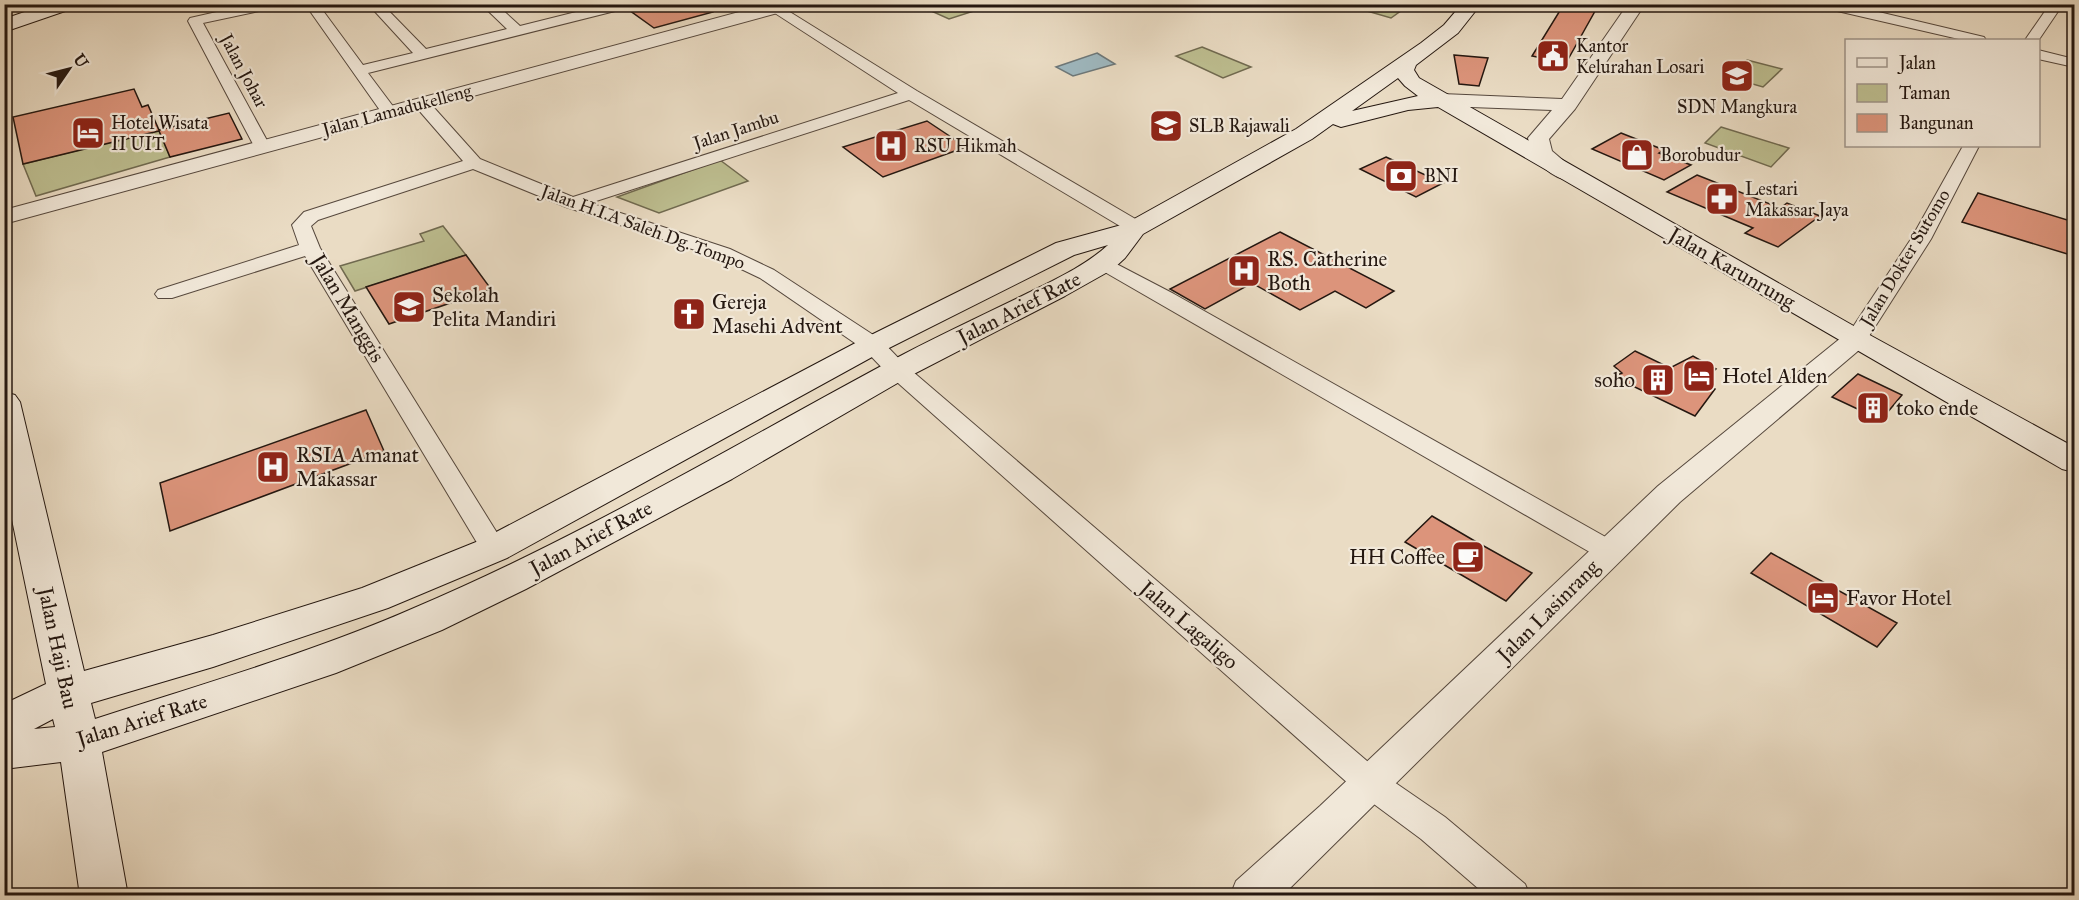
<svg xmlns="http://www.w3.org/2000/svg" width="2079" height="900" font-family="'IM FELL Great Primer',serif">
	<rect width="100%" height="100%" fill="#eadcc4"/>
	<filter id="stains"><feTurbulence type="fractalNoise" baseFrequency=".00333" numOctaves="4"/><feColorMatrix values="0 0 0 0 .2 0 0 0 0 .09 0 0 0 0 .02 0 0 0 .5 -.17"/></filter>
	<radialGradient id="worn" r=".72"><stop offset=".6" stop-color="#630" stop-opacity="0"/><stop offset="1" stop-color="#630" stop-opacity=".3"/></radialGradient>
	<path fill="#bdbe90" stroke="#706a50" stroke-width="1.5" d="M 924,4 L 959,5 L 974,11 L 949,19 L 920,6 Z
		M 1368,4 L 1409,4 L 1409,5 L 1391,18 L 1360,9 Z
		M 1202,47 L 1251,67 L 1223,78 L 1176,56 Z
		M 1747,60 L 1782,69 L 1763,87 L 1728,77 Z
		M 1721,127 L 1789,148 L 1771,167 L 1705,143 Z
		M 159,130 L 170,157 L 36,196 L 23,164 Z
		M 720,160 L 748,181 L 659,213 L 617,197 Z
		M 443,226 L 466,255 L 355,291 L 340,266 L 424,241 L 420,234 Z"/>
	<path fill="#9eb8c0" stroke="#6d787a" stroke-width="1.5" d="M 1097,53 L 1115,64 L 1073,76 L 1056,67 Z"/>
	<path fill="#dc947b" stroke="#241710" stroke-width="1.5" d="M 634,4 L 712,4 L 713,12 L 654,28 L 629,10 Z
		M 1564,4 L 1599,4 L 1566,63 L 1532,56 Z
		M 1454,55 L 1488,58 L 1479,86 L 1459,84 Z
		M 134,89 L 142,107 L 148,105 L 159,130 L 229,113 L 242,139 L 170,157 L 159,131 L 23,164 L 13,117 Z
		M 927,121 L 966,147 L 883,177 L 843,147 Z
		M 1621,133 L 1664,150 L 1659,153 L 1691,165 L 1664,180 L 1592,149 Z
		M 1386,157 L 1443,183 L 1416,197 L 1360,169 Z
		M 1697,175 L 1780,208 L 1787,203 L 1820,216 L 1778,247 L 1745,233 L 1753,228 L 1667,192 Z
		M 1978,193 L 2074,222 L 2074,256 L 1962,222 Z
		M 1280,232 L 1394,291 L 1366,308 L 1335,291 L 1300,310 L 1252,283 L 1205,309 L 1170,289 Z
		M 466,255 L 491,289 L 389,324 L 366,287 Z
		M 1635,351 L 1670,368 L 1693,356 L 1716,369 L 1701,383 L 1715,389 L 1695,416 L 1614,377 L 1622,373 L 1614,366 Z
		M 1858,374 L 1902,395 L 1881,420 L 1832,397 Z
		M 366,410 L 384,451 L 170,531 L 160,483 Z
		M 1432,516 L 1473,540 L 1532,573 L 1506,601 L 1405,542 Z
		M 1771,553 L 1897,623 L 1877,647 L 1751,573 Z"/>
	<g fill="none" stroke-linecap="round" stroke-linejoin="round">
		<defs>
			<path id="minor" d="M 252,4 L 279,4 L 273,8 L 203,23 L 270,146 L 262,151 L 254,146 L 188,21 L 190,18 Z
				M 305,4 L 318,4 L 363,65 L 413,53 L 368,4 L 382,4 L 426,49 L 507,29 L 481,4 L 496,4 L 520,26 L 608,4 L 632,4 L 631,7 L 368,73 L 398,113 L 390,118 L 384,116 Z
				M 761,4 L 777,4 L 917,91 L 1144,224 L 1146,228 L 1144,232 L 1130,232 L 909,100 L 590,203 L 730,249 L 774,270 L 881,340 L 905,365 L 1381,773 L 1445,817 L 1525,884 L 1530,896 L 1487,896 L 1421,839 L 1359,793 L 889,375 L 865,350 L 760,278 L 716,257 L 566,207 L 473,169 L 318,220 L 311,226 L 320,248 L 507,549 L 503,556 L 494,559 L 485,556 L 305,256 L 172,298 L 158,298 L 155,294 L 158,290 L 299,245 L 292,225 L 304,212 L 463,161 L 416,107 L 414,104 L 416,101 L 428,101 L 480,159 L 573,197 L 898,93 Z
				M 1819,4 L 1845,4 L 1984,37 L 1986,40 L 1963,40 L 1820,7 Z
				M 2050,4 L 2063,4 L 2038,41 L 2025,40 Z
				M 2038,50 L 2074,59 L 2074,67 L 2038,59 Z
				M 1963,146 L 1979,146 L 1931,239 L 1864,344 L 1856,345 L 1848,344 L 1845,339 L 1911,239 Z
				M 1103,257 L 1174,294 L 1618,544 L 1622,551 L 1618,558 L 1609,561 L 1600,558 L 1096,267 L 1093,263 L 1096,259 Z"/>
			<path id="tertiary" d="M 769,4 L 798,4 L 796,8 L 4,224 L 4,210 Z
				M 1628,4 L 1645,4 L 1575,109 L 1549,139 L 1552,151 L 1579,174 L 1576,179 C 1554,184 1531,159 1528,138 L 1552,110 L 1442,106 L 1435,104 L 1432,100 L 1435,96 L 1442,94 L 1562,99 Z
				M 1856,331 L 1865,333 L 1869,339 L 1865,345 L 1680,502 L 1282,896 L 1230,896 L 1236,881 L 1320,806 L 1658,486 L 1847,333 Z"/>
			<path id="secondary" d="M 48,4 L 76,4 L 74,8 L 4,32 L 4,19 Z
				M 1462,4 L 1481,4 L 1458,33 L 1416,65 L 1414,70 L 1419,78 L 1866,333 L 2074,447 L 2074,472 L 2062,469 L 1438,107 L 1408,110 L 1341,127 L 1333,124 L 1312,139 L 1143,234 L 1125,258 L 1113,269 L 1065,296 L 908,377 L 732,479 L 526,589 L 442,630 L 336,673 L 102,752 L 128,896 L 80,896 L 61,762 L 4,769 L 4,704 L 46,684 L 4,481 L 4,392 L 15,395 L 20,402 L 84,671 L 213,635 L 362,588 L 481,540 L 863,339 L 1056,243 L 1125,224 L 1296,129 L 1421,43 L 1444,25 ZM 1398,78 L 1405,86 L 1418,96 L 1352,111 ZM 1108,245 C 1085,266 1054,280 1026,294 C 979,317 931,339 885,364 C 729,448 577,539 414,608 C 311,653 202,684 95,719 L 91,703 L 213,667 L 388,608 L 507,558 L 883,351 L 1074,255 ZM 53,719 L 55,727 L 34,729 Z"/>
		</defs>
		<use href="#minor" stroke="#56483d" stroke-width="2"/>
		<use href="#tertiary" stroke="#56483d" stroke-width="2"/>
		<use href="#secondary" stroke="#241710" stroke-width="2"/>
		<use href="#minor" fill="#f1e8d9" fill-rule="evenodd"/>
		<use href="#tertiary" fill="#f1e8d9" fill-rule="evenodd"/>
		<use href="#secondary" fill="#f1e8d9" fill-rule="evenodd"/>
	</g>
	<defs>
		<symbol id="civic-square" viewBox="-11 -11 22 22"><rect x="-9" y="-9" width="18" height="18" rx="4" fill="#8f2418" stroke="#f1e8d9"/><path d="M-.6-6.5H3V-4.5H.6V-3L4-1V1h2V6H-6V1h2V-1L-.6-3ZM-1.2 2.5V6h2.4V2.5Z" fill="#fff"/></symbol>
		<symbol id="school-square" viewBox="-11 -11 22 22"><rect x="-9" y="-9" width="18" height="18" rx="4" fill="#8f2418" stroke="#f1e8d9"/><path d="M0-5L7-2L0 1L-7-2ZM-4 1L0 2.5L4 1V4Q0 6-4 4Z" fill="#fff"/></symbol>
		<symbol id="hotel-square" viewBox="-11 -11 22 22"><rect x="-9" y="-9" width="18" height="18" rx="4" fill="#8f2418" stroke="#f1e8d9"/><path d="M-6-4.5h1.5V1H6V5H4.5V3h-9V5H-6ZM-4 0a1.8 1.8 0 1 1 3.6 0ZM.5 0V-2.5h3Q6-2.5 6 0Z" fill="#fff"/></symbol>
		<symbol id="hospital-square" viewBox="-11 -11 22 22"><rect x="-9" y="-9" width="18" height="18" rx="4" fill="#8f2418" stroke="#f1e8d9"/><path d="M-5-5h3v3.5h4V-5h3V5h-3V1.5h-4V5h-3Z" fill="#fff"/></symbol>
		<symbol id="shop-square" viewBox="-11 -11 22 22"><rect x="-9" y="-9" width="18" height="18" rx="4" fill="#8f2418" stroke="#f1e8d9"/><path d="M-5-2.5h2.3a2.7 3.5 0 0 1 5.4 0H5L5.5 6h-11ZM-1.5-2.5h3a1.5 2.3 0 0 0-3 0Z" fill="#fff"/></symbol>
		<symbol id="bank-square" viewBox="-11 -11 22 22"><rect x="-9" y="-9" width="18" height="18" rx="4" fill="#8f2418" stroke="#f1e8d9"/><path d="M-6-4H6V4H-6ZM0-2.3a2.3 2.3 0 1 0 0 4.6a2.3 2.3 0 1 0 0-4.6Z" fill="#fff"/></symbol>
		<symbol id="pharmacy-square" viewBox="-11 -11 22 22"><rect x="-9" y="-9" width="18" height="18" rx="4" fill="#8f2418" stroke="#f1e8d9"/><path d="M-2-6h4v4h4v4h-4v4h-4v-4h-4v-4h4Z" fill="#fff"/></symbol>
		<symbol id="church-square" viewBox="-11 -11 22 22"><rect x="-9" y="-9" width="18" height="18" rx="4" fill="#8f2418" stroke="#f1e8d9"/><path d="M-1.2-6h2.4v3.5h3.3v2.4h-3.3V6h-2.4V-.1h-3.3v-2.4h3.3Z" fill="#fff"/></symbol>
		<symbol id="building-square" viewBox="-11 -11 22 22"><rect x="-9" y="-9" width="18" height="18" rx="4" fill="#8f2418" stroke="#f1e8d9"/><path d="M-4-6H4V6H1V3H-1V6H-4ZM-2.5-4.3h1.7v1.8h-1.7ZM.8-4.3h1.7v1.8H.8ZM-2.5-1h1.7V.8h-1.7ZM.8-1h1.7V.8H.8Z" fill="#fff"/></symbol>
		<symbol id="cafe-square" viewBox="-11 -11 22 22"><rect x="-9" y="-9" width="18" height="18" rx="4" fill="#8f2418" stroke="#f1e8d9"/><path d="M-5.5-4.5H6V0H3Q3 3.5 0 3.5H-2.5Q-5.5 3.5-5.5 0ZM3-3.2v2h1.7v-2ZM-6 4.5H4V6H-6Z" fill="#fff"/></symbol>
	</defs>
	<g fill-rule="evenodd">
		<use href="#civic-square" x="1534" y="37" width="38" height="38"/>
		<use href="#school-square" x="1718" y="57" width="38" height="38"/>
		<use href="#school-square" x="1147" y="107" width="38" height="38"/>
		<use href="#hotel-square" x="69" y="114" width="38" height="38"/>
		<use href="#hospital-square" x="872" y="127" width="38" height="38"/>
		<use href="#shop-square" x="1618" y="136" width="38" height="38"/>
		<use href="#bank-square" x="1382" y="157" width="38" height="38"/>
		<use href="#pharmacy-square" x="1703" y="180" width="38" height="38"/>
		<use href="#hospital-square" x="1225" y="252" width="38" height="38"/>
		<use href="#school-square" x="390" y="288" width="38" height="38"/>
		<use href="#church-square" x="670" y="295" width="38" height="38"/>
		<use href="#hotel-square" x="1680" y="357" width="38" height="38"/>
		<use href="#building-square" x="1639" y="361" width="38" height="38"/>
		<use href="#building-square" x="1854" y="389" width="38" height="38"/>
		<use href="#hospital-square" x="254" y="448" width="38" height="38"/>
		<use href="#cafe-square" x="1449" y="538" width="38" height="38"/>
		<use href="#hotel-square" x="1804" y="579" width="38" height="38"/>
	</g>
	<g text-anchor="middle" stroke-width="4.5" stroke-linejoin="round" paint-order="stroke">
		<g font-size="18" fill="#241710" stroke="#f1e8d9" text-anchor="start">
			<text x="1576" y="52">Kantor<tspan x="1576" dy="21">Kelurahan Losari</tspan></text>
			<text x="1737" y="113" text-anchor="middle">SDN Mangkura</text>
			<text x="111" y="129">Hotel Wisata<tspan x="111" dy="21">II UIT</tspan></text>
			<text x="1189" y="132">SLB Rajawali</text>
			<text x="914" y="152">RSU Hikmah</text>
			<text x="1660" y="161">Borobudur</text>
			<text x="1424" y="182">BNI</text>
			<text x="1745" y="195">Lestari<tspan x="1745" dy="21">Makassar Jaya</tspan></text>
		</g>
		<g font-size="18" fill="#241710" stroke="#f1e8d9">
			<text transform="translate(244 71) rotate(62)" y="6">Jalan Johar</text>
			<text transform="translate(397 110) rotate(-15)" y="6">Jalan Lamadukelleng</text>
			<text transform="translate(736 130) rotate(-18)" y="6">Jalan Jambu</text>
			<text transform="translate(643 227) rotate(20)" y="6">Jalan H.I.A Saleh Dg. Tompo</text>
			<text transform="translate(1905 258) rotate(-59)" y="6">Jalan Dokter Sutomo</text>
		</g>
		<g font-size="21" fill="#241710" stroke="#f1e8d9" text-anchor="start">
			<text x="1267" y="266">RS. Catherine<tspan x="1267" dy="24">Both</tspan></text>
			<text x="432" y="302">Sekolah<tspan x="432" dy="24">Pelita Mandiri</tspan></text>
			<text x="712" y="309">Gereja<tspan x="712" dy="24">Masehi Advent</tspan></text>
			<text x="1722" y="383">Hotel Alden</text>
			<text x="1635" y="387" text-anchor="end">soho</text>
			<text x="1896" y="415">toko ende</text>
			<text x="296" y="462">RSIA Amanat<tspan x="296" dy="24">Makassar</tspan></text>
			<text x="1445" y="564" text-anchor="end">HH Coffee</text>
			<text x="1846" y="605">Favor Hotel</text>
		</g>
		<g font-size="21" fill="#241710" stroke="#f1e8d9">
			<text transform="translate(1732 268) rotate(30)" y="7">Jalan Karunrung</text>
			<text transform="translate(348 308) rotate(59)" y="7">Jalan Manggis</text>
			<text transform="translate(1019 308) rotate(-27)" y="7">Jalan Arief Rate</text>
			<text transform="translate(591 538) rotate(-28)" y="7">Jalan Arief Rate</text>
			<text transform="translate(1548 611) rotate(-45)" y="7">Jalan Lasinrang</text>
			<text transform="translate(1189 625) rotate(41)" y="7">Jalan Lagaligo</text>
			<text transform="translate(58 648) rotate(78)" y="7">Jalan Haji Bau</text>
			<text transform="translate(142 720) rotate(-17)" y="7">Jalan Arief Rate</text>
		</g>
	</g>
	<rect width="2079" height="900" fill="none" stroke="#eadcc4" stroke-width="24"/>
	<rect x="6" y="6" width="2067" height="888" fill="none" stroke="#241710" stroke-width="3"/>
	<rect x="12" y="12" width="2055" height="876" fill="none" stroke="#241710" stroke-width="1.5"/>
	<rect x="1845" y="39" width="195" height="108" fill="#f1e8d9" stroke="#9f9489" stroke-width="1.5"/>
	<rect x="1857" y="58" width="30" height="9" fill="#f1e8d9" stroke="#9f9489" stroke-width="1.5"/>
	<text x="1899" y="69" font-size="18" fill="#241710">Jalan</text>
	<rect x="1857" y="84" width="30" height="18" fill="#bdbe90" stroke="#9f9489" stroke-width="1.5"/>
	<text x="1899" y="99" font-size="18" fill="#241710">Taman</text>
	<rect x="1857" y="114" width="30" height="18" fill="#dc947b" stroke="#9f9489" stroke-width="1.5"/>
	<text x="1899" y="129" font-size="18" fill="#241710">Bangunan</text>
	<g transform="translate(69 69) rotate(55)" stroke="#f1e8d9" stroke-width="4.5" paint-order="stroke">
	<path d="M0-4.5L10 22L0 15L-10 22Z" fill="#241710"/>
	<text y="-9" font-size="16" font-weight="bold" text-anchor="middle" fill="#241710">U</text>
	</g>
	<rect width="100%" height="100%" filter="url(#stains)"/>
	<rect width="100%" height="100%" fill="url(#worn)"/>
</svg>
